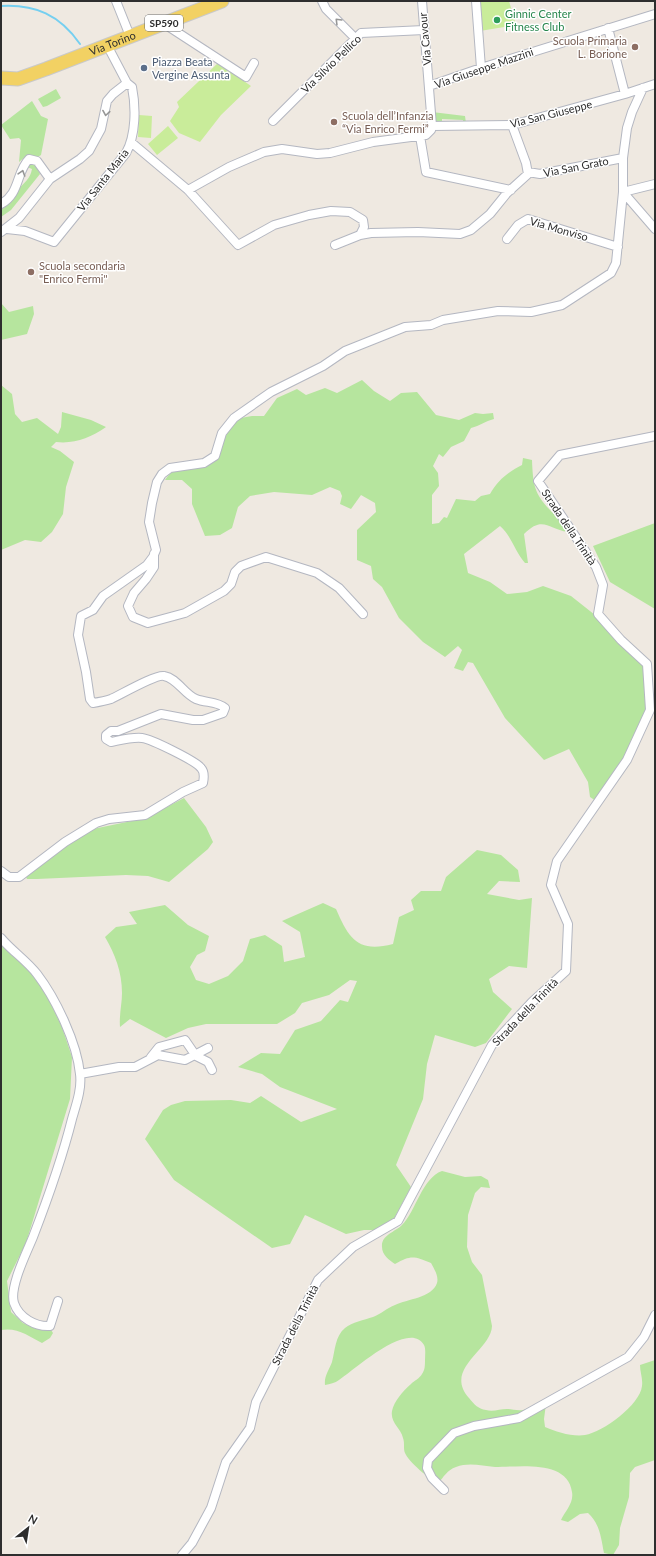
<svg xmlns="http://www.w3.org/2000/svg" width="656" height="1556" font-family="Lato,sans-serif">
	<rect width="100%" height="100%" fill="#efe9e1"/>
	<path fill="#b6e59e" d="M 56,89 L 61,98 L 47,106 L 43,107 L 38,99 Z
		M 32,101 L 41,116 L 48,119 L 41,155 L 38,157 L 27,155 L 19,162 L 21,140 L 19,138 L 10,139 L 1,125 Z
		M 432,112 L 465,116 L 466,123 L 463,123 L 463,120 L 442,119 L 442,123 C 435,123 434,118 432,112 Z
		M 34,162 L 40,174 L 11,210 L 1,217 L 1,210 C 10,204 13,197 19,189 C 24,182 30,180 32,169 L 27,167 L 29,163 Z
		M 1,303 L 9,312 L 33,306 L 34,314 L 27,334 L 1,340 Z
		M 362,380 L 374,391 L 390,401 L 401,393 L 417,392 L 436,415 L 459,420 L 475,413 L 483,414 L 493,413 L 494,419 C 485,421 480,426 471,428 L 464,441 L 451,447 L 443,457 L 439,454 L 433,466 L 438,473 L 439,486 L 432,495 L 432,524 L 439,523 L 444,517 L 447,518 L 456,499 L 475,501 L 481,496 L 490,494 C 498,480 508,472 522,465 L 523,458 L 532,460 C 533,485 534,494 552,512 C 558,518 564,524 568,532 C 548,529 543,515 524,534 L 528,563 L 525,563 C 515,552 511,535 500,526 L 464,554 L 468,573 L 490,582 L 507,594 L 527,592 L 543,586 L 571,596 L 595,615 L 645,666 L 646,712 L 637,746 L 596,801 L 590,797 L 588,782 L 569,749 L 544,760 L 505,718 L 473,663 L 468,662 L 463,671 L 454,668 L 462,650 L 458,646 L 445,657 L 423,642 L 399,618 L 382,587 L 373,579 L 371,566 L 357,560 L 357,530 L 376,512 L 375,503 L 361,495 L 351,509 L 340,504 L 342,496 L 340,491 L 330,487 L 312,495 L 274,492 L 250,496 L 238,507 L 232,528 L 220,535 L 205,536 L 192,504 L 192,489 L 182,480 L 165,480 C 177,463 187,468 203,459 C 217,452 226,432 235,419 L 252,416 L 264,416 L 277,398 L 297,389 L 306,395 L 325,388 L 337,393 Z
		M 1,385 L 12,394 L 15,414 L 22,422 L 37,418 L 58,434 L 61,427 L 62,412 L 91,420 L 106,427 C 90,438 75,444 56,442 L 51,447 L 60,451 L 74,462 L 66,487 L 63,514 L 52,532 L 41,542 L 25,540 L 1,550 Z
		M 655,523 L 655,609 L 610,582 L 593,546 Z
		M 184,798 L 206,827 L 213,842 L 208,849 L 169,882 L 148,876 L 126,875 L 37,879 L 27,879 L 26,877 L 47,855 L 93,829 L 146,818 Z
		M 477,850 L 501,855 L 518,870 L 520,882 L 499,881 L 487,894 L 519,900 L 532,898 L 527,968 L 509,966 L 489,979 L 493,992 L 512,1009 L 486,1043 L 475,1047 L 435,1035 L 427,1064 L 423,1099 L 396,1165 L 411,1187 L 388,1230 L 364,1230 L 346,1234 L 305,1215 L 290,1244 L 272,1248 L 174,1180 L 145,1139 L 163,1110 L 171,1105 L 185,1101 L 231,1100 L 250,1103 L 261,1096 L 301,1122 L 337,1109 L 280,1087 L 262,1074 L 238,1067 L 261,1053 L 280,1054 L 295,1030 L 321,1021 L 340,1000 L 348,1002 L 357,981 L 350,980 L 329,995 L 302,1003 L 295,1013 L 277,1024 L 206,1024 L 188,1028 L 166,1038 L 130,1019 L 120,1027 C 119,1015 122,1004 122,993 C 122,972 115,954 105,937 L 116,927 L 137,924 L 129,912 L 165,905 L 188,925 L 209,936 L 205,951 L 197,955 L 190,967 L 196,980 L 209,984 L 228,976 L 243,961 L 250,939 L 265,935 L 282,946 L 284,962 L 305,957 L 300,932 L 282,921 L 323,903 L 336,909 C 349,939 358,953 393,944 L 399,917 L 414,910 L 411,900 L 421,891 L 441,891 L 446,877 Z
		M 1,945 L 33,974 L 47,996 L 62,1027 L 72,1057 L 70,1099 L 26,1243 L 7,1281 L 11,1312 L 23,1323 L 36,1329 L 51,1330 L 53,1333 L 50,1338 L 42,1343 C 29,1336 17,1327 1,1330 Z
		M 442,1171 L 465,1177 L 481,1176 L 488,1180 L 490,1188 L 481,1187 L 475,1193 L 468,1215 L 467,1247 L 472,1262 L 482,1275 L 492,1326 C 491,1351 443,1368 469,1398 C 474,1404 478,1409 486,1410 C 493,1412 500,1409 507,1409 C 512,1409 517,1411 523,1410 C 532,1408 536,1402 546,1404 L 544,1419 L 545,1427 C 556,1432 573,1437 585,1435 C 603,1432 640,1405 642,1386 C 643,1379 640,1372 640,1365 L 655,1360 L 655,1460 L 635,1467 L 630,1473 L 629,1497 L 620,1528 L 619,1545 L 613,1555 L 604,1553 C 601,1538 600,1524 588,1513 L 580,1514 L 568,1522 L 561,1520 C 565,1511 574,1503 572,1492 C 568,1459 518,1467 495,1467 C 482,1466 469,1462 456,1467 C 447,1470 444,1477 438,1483 C 430,1480 408,1461 405,1453 C 403,1449 405,1443 403,1438 C 401,1428 390,1423 392,1411 C 394,1401 403,1391 411,1384 C 414,1381 420,1378 422,1374 C 425,1370 425,1365 425,1360 C 425,1355 426,1349 424,1345 C 409,1319 353,1371 339,1380 C 335,1383 330,1384 325,1385 C 324,1376 329,1370 332,1362 C 335,1351 335,1336 345,1328 C 352,1322 364,1320 373,1317 C 381,1314 387,1308 395,1305 C 407,1299 432,1298 437,1283 C 439,1276 434,1269 431,1263 C 414,1256 411,1255 395,1264 C 389,1260 382,1255 382,1247 C 381,1235 395,1232 402,1225 C 416,1211 422,1178 442,1171 Z"/>
	<path fill="#c9ec9a" d="M 479,1 L 509,1 L 516,25 L 480,31 Z
		M 218,63 L 251,86 L 221,115 L 200,142 L 179,133 L 170,121 L 179,107 L 177,102 Z
		M 139,115 L 152,116 L 151,138 L 138,137 Z
		M 168,126 L 178,138 L 157,155 L 148,144 Z"/>
	<g fill="none" stroke-linecap="round" stroke-linejoin="round">
		<path stroke="#75cff0" stroke-width="2" d="M 1,6 C 35,4 60,15 80,44"/>
		<defs>
			<path id="minor" d="M 116,1 L 130,36
				M 322,1 L 326,9 L 356,39
				M 476,1 L 481,68
				M 163,23 L 246,77 L 254,63
				M 608,28 L 625,94
				M 429,86 L 481,68 L 655,14
				M 643,88 L 632,112 L 627,128 L 623,158 L 623,192 L 655,229
				M 273,121 L 361,33 L 424,30
				M 432,126 L 512,125 L 625,94 L 655,84
				M 420,136 L 426,172 L 511,190
				M 132,143 L 188,190 L 238,245 L 274,225 L 309,215 L 331,211 L 350,212 L 363,220 L 364,227 L 360,235 L 335,245
				M 528,172 L 540,174 L 623,158
				M 188,190 L 229,167 L 264,152 L 282,149 L 317,154 L 330,153 L 373,142 L 426,135 L 431,130 L 432,126 L 422,1
				M 1,204 C 20,194 16,172 29,159 L 37,161 L 50,179
				M 7,229 L 25,231 L 54,242 L 126,153 C 136,135 136,107 132,87 L 127,83 L 107,45
				M 1,232 L 19,218 L 50,179 L 80,159 L 89,151 L 101,129 L 107,101 L 113,94 L 127,83
				M 360,235 L 371,233 L 418,232 L 460,234 L 471,230 L 490,214 L 507,193 L 528,174 L 526,163 L 512,125
				M 507,239 L 518,225 L 528,219 L 618,247
				M 154,554 L 154,567 L 146,579 L 134,593 L 128,606 L 133,617 L 148,623 L 185,613 L 224,591 L 231,584 L 235,572 L 241,566 L 266,557 L 317,573 L 339,588 L 363,614
				M 1,871 L 9,877 L 19,877 L 65,842 L 96,823 L 109,819 L 145,815 L 183,792 L 203,783 C 204,778 205,772 201,768 C 196,761 151,739 142,738 C 132,737 121,740 111,742 L 106,739 L 106,735 L 111,731 L 118,731 L 161,714 L 193,720 L 203,720 L 223,713 L 225,708 C 217,701 206,703 196,699 C 184,694 177,678 164,676 C 156,674 120,695 111,699 C 105,701 99,702 93,703 L 90,699 L 86,672 L 78,635 L 81,616 L 93,610 L 103,596 L 147,565 L 153,557 L 156,550 L 149,522 L 152,503 L 157,482 L 162,474 L 170,468 L 204,463 L 215,456 L 222,433 L 234,418 L 271,392 L 323,366 L 345,351 L 405,327 L 431,325 L 443,320 L 498,311 L 531,312 L 562,305 L 611,273 L 616,263 L 623,192 L 655,184
				M 1,938 C 12,951 27,961 37,974 C 56,999 77,1043 80,1074 C 82,1089 76,1105 72,1119 C 62,1159 48,1198 33,1237 C 27,1252 9,1287 14,1303 C 19,1318 36,1327 50,1326 L 58,1301
				M 151,1057 L 159,1047 L 185,1040 L 196,1056 L 208,1062 L 212,1070
				M 80,1074 L 119,1067 L 135,1067 L 158,1055 L 185,1060 L 208,1048
				M 444,1490 L 432,1478 L 427,1468 L 428,1460 L 454,1433 L 474,1426 L 519,1418 L 628,1357 L 644,1337 L 655,1315
				M 182,1555 L 192,1543 L 211,1508 L 226,1462 L 250,1428 L 256,1402 L 318,1280 L 353,1247 L 398,1221 L 492,1045 L 532,1002 L 566,971 L 568,924 L 551,885 L 557,861 L 627,760 L 650,710 L 647,664 L 621,640 L 598,614 L 603,585 L 596,567 L 538,481 L 560,455 L 655,436"/>
			<g id="primary">
				<path id="s1" d="M 1,78 L 18,79 L 46,69 L 222,1"/>
			</g>
		</defs>
		<use href="#minor" stroke="#b4b7c1" stroke-width="10"/>
		<use href="#primary" stroke="#c9c9c9" stroke-width="15"/>
		<use href="#minor" stroke="#fff" stroke-width="8"/>
		<use href="#primary" stroke="#f2d163" stroke-width="13"/>
	</g>
	<defs><path id="oneway-chevron" d="M-2-3.5L2.5 0L-2 3.5" fill="none" stroke-width="1.6" stroke-linecap="round" stroke-linejoin="round"/></defs>
	<g stroke="#969696">
		<use href="#oneway-chevron" transform="translate(338 21) rotate(-135)"/>
		<use href="#oneway-chevron" transform="translate(106 113) rotate(99)"/>
		<use href="#oneway-chevron" transform="translate(22 173) rotate(-72)"/>
	</g>
	<circle fill="#2e9e5b" stroke="#fff" stroke-width="1.5" cx="497" cy="20" r="4"/>
	<g fill="#8d6e63" stroke="#fff" stroke-width="1.5">
		<circle cx="635" cy="47" r="4"/>
		<circle cx="334" cy="122" r="4"/>
		<circle cx="31" cy="272" r="4"/>
	</g>
	<circle fill="#5c6f8a" stroke="#fff" stroke-width="1.5" cx="144" cy="68" r="4"/>
	<g text-anchor="middle" stroke-width="3" stroke-linejoin="round" paint-order="stroke">
		<rect fill="#fff" stroke="#6d6d6d" stroke-width="1" x="145" y="15" width="38" height="16" rx="3"/>
		<g font-size="10" font-weight="bold" fill="#2e2e2e">
			<text x="164" y="27">SP590</text>
		</g>
		<g font-size="11" fill="#27864d" stroke="#fff" text-anchor="start">
			<text x="505" y="18">Ginnic Center<tspan x="505" dy="13">Fitness Club</tspan></text>
		</g>
		<g font-size="11" fill="#2e2e2e" stroke="#fff">
			<text transform="translate(425 39) rotate(-95)" y="4">Via Cavour</text>
			<text dy="4" stroke="none"><textPath href="#s1" startOffset="118">Via Torino</textPath></text>
			<text transform="translate(331 64) rotate(-44)" y="4">Via Silvio Pellico</text>
			<text transform="translate(484 68) rotate(-19)" y="4">Via Giuseppe Mazzini</text>
			<text transform="translate(551 114) rotate(-14)" y="4">Via San Giuseppe</text>
			<text transform="translate(576 167) rotate(-11)" y="4">Via San Grato</text>
			<text transform="translate(103 180) rotate(-52)" y="4">Via Santa Maria</text>
			<text transform="translate(559 229) rotate(16)" y="4">Via Monviso</text>
			<text transform="translate(569 527) rotate(56)" y="4">Strada della Trinità</text>
			<text transform="translate(525 1012) rotate(-46)" y="4">Strada della Trinità</text>
			<text transform="translate(295 1325) rotate(-63)" y="4">Strada della Trinità</text>
		</g>
		<g font-size="11" fill="#785e54" stroke="#fff" text-anchor="start">
			<text x="627" y="45" text-anchor="end">Scuola Primaria<tspan x="627" dy="13">L. Borione</tspan></text>
			<text x="342" y="120">Scuola dell’Infanzia<tspan x="342" dy="13">“Via Enrico Fermi”</tspan></text>
			<text x="39" y="270">Scuola secondaria<tspan x="39" dy="13">"Enrico Fermi"</tspan></text>
		</g>
		<g font-size="11" fill="#4e5e75" stroke="#fff" text-anchor="start">
			<text x="152" y="66">Piazza Beata<tspan x="152" dy="13">Vergine Assunta</tspan></text>
		</g>
	</g>
	<rect width="656" height="1556" fill="none" stroke="#2e2e2e" stroke-width="4"/>
	<g transform="translate(28 1528) rotate(30)" stroke="#ffffff" stroke-width="3" paint-order="stroke">
	<path d="M0-3L7 15L0 10L-7 15Z" fill="#2e2e2e"/>
	<text y="-6" font-size="11" font-weight="bold" text-anchor="middle" fill="#2e2e2e">N</text>
	</g>
</svg>
